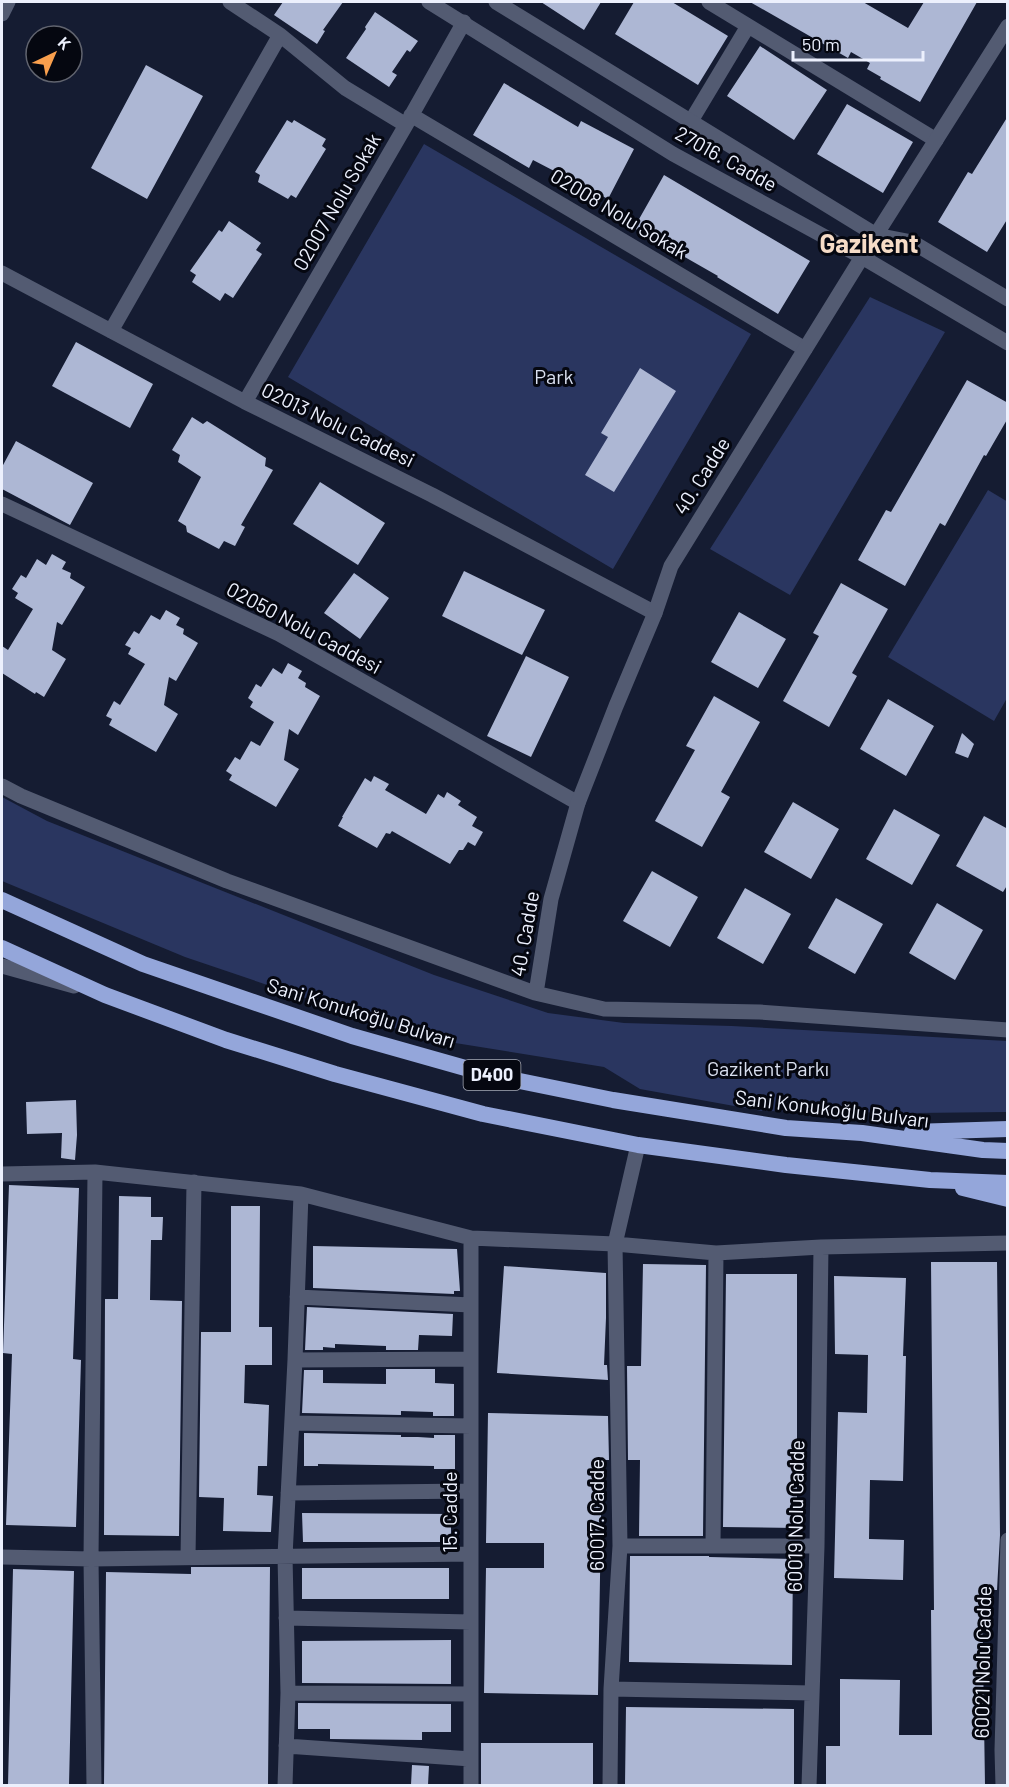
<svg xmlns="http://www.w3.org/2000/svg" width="1009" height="1787" font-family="Barlow,sans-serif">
	<rect width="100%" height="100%" fill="#151c32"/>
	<path fill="#2a3660" d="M 424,144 L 751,334 L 613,569 L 288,377 Z
		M 870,297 L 945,332 L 790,595 L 710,549 Z
		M 988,490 L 1008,502 L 1007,698 L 994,721 L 888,657 Z
		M 2,797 L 47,821 L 434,975 L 548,1013 L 624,1023 L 732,1026 L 1007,1041 L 1007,1112 L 913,1113 L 762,1111 L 640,1089 L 604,1067 L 424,1038 L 185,957 L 2,881 Z"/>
	<path fill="#adb7d4" d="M 283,2 L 343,2 L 323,30 L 325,31 L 317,44 L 274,15 Z
		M 541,2 L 601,2 L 584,30 Z
		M 634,2 L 672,2 L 728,36 L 698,85 L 615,34 Z
		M 750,2 L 863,2 L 908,28 L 924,2 L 977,2 L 920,102 L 880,79 L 881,77 L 867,69 L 870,63 L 851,52 L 848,58 Z
		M 375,12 L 418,41 L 410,52 L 407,50 L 392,72 L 397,75 L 389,87 L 346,58 L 366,29 L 365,27 Z
		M 760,46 L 827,90 L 794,140 L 727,96 Z
		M 146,65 L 203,96 L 147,199 L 91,168 Z
		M 504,83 L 578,127 L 581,121 L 634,149 L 608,199 L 533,160 L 529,168 L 473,135 Z
		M 847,104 L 913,142 L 883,193 L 817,154 Z
		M 1008,116 L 1008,218 L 987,252 L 938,222 L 968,172 L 972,174 Z
		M 287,120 L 292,123 L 294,120 L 326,139 L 322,146 L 326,149 L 296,198 L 291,195 L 288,199 L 258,182 L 260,175 L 255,172 Z
		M 664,175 L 810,261 L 778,314 L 717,277 L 718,276 L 634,228 Z
		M 229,221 L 261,243 L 256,250 L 262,254 L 233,298 L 225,293 L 220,301 L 192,282 L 196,275 L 190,271 L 219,230 L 222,232 Z
		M 76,342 L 153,384 L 130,428 L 52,386 Z
		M 640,368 L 676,391 L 614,492 L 585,475 L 608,437 L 601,433 Z
		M 967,380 L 1008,403 L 1008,418 L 986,456 L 984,455 L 945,526 L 940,523 L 905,586 L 858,560 L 886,510 L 891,512 Z
		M 192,417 L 203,424 L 207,421 L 266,458 L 265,466 L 273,470 L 241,525 L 245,527 L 235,546 L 224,541 L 219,549 L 187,532 L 186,526 L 178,521 L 201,477 L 178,462 L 180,455 L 172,450 Z
		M 16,441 L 93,483 L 70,525 L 2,489 L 2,467 Z
		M 320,482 L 385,523 L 358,565 L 293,524 Z
		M 52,554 L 66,562 L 62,569 L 71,573 L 70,578 L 85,587 L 62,625 L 57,622 L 52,650 L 66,659 L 44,697 L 36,692 L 35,694 L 2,673 L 2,646 L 8,650 L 33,609 L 15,598 L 18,593 L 12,589 L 21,575 L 26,578 L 37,559 L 46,565 Z
		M 464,571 L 545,610 L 522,655 L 442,616 Z
		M 354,573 L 389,598 L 360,639 L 324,613 Z
		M 841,583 L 888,609 L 852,673 L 857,676 L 829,727 L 783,701 L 819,636 L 813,633 Z
		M 166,610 L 180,618 L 176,625 L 184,629 L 183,634 L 198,643 L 176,681 L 169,677 L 164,705 L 178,714 L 156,752 L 109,725 L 112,719 L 106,716 L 114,701 L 120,705 L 145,664 L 128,654 L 131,648 L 125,645 L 134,631 L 139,634 L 151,615 L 160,620 Z
		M 739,612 L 786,639 L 758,688 L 711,662 Z
		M 526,656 L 569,677 L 531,757 L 487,736 Z
		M 288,663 L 302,671 L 298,678 L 306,683 L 305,687 L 320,696 L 298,735 L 289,729 L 284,760 L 299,769 L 276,807 L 229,780 L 232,775 L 226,771 L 235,757 L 240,760 L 251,741 L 260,746 L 274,722 L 250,707 L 253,702 L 248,698 L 256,684 L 261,687 L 273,668 L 282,674 Z
		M 714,696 L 760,722 L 721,792 L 730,797 L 702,847 L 655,821 L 695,750 L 686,746 Z
		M 888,699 L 934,726 L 906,776 L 860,749 Z
		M 962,733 L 974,744 L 968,758 L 955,753 Z
		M 374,776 L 389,784 L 385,790 L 426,814 L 438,794 L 444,798 L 447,792 L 461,801 L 458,805 L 477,817 L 472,826 L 483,832 L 475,846 L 468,842 L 463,850 L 459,850 L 450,864 L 392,831 L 390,834 L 386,833 L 377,848 L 338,826 L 343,817 L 342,817 L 365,778 L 371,782 Z
		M 793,802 L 839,829 L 811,879 L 764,852 Z
		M 894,809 L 940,835 L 912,885 L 866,859 Z
		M 984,816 L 1008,829 L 1008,884 L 1003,892 L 956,866 Z
		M 652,871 L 698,897 L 670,947 L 623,921 Z
		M 745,888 L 791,914 L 763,964 L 717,938 Z
		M 836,898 L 883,924 L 855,974 L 808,948 Z
		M 937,903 L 983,930 L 955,980 L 909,953 Z
		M 76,1100 L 77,1135 L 75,1160 L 61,1158 L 62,1133 L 27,1134 L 26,1102 Z
		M 9,1185 L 79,1188 L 73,1359 L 81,1360 L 76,1527 L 6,1525 L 12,1354 L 3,1353 Z
		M 119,1196 L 151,1197 L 151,1217 L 163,1217 L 162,1240 L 151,1240 L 150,1300 L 182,1301 L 179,1536 L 104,1535 L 105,1299 L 118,1299 Z
		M 231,1206 L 260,1206 L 259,1327 L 272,1327 L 272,1365 L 245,1365 L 244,1403 L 269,1405 L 267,1466 L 258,1466 L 257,1495 L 273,1496 L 271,1532 L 223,1531 L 224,1498 L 199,1497 L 201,1332 L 231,1332 Z
		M 313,1246 L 457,1249 L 460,1291 L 454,1291 L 454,1294 L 313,1288 Z
		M 931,1262 L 997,1262 L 1000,1535 L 997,1590 L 982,1590 L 985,1785 L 826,1785 L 826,1746 L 840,1746 L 840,1679 L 900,1680 L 899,1735 L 932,1735 L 931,1610 L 934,1610 Z
		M 643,1264 L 706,1265 L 703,1536 L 639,1536 L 640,1460 L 628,1460 L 627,1366 L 641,1366 Z
		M 504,1266 L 606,1273 L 606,1318 L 604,1365 L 607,1365 L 608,1380 L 497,1373 Z
		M 726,1274 L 797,1274 L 797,1528 L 723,1527 Z
		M 834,1276 L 906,1278 L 903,1356 L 906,1356 L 903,1481 L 870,1480 L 869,1539 L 904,1540 L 903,1580 L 834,1578 L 838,1412 L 867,1413 L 868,1355 L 835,1354 Z
		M 307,1307 L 453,1314 L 452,1336 L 419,1335 L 418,1350 L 386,1350 L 386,1346 L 335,1344 L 335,1348 L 323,1347 L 323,1350 L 305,1350 Z
		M 386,1369 L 435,1369 L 435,1383 L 454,1384 L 454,1416 L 433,1416 L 433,1412 L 401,1411 L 401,1415 L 302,1413 L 304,1370 L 323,1370 L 323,1383 L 386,1384 Z
		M 488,1413 L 608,1416 L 609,1460 L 602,1460 L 598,1695 L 484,1693 L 486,1568 L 544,1568 L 544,1543 L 486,1543 Z
		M 304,1433 L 401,1435 L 401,1437 L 418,1437 L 434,1438 L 434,1435 L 455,1435 L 455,1469 L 434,1469 L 434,1466 L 318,1464 L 318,1466 L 304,1466 Z
		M 302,1513 L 451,1514 L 451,1542 L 303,1542 Z
		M 630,1556 L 709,1556 L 709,1557 L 793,1559 L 792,1665 L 629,1662 Z
		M 191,1567 L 270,1567 L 268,1785 L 104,1785 L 106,1572 L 191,1574 Z
		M 302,1568 L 449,1568 L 449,1599 L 302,1599 Z
		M 13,1569 L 74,1571 L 69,1785 L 8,1785 Z
		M 451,1640 L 451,1684 L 302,1683 L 302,1641 Z
		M 298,1703 L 451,1704 L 451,1732 L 422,1732 L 422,1740 L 330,1739 L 330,1729 L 298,1729 Z
		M 626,1707 L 794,1709 L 794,1785 L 625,1785 Z
		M 481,1743 L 593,1743 L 593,1785 L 481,1785 Z
		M 412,1765 L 429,1766 L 428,1785 L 411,1785 Z"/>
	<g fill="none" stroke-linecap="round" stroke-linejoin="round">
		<path stroke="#535b72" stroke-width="15" d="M 230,2 L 280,35 L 345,88 L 406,125
			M 709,2 L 936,140
			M 411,115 L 805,349
			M 691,121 L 748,26
			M 2,273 L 245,402 L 432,495 L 655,613
			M 111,331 L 280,35
			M 245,402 L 406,125 L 464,22
			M 2,504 L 279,634 L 578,803
			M 2,966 L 74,986
			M 2,1174 L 95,1172 L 301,1194 L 471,1238 L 615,1244 L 716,1253 L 821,1247 L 1008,1243
			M 297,1297 L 471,1305
			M 295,1360 L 471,1359
			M 292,1423 L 471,1426
			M 288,1493 L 471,1491
			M 713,1545 L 716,1253
			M 620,1546 L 817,1546
			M 2,1557 L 91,1559 L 471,1554
			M 188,1557 L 194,1182
			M 286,1618 L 471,1622
			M 611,1689 L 812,1693
			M 288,1693 L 471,1694
			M 286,1746 L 471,1759
			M 94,1786 L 91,1559 L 95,1172
			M 285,1786 L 288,1693 L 285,1556 L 295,1360 L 301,1194
			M 471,1786 L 471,1238
			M 610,1786 L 611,1689 L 620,1546 L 615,1244 L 638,1145
			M 809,1786 L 817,1546 L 821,1247
			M 1003,1786 L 1002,1750 L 1008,1540"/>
		<path stroke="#535b72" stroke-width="15" d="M 429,2 L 673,154 L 862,257 L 1008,343
			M 496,2 L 876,235 L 912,242 L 1008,299
			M 2,14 L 8,2
			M 2,786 L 21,796 L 227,881 L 535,993 L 604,1009 L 760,1012 L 1008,1030
			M 536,993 L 551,899 L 578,803 L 616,706 L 655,613 L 671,566 L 862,257 L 1008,26"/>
		<path stroke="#94a6da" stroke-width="16" d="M 2,900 L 143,964 L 352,1036 L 490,1075 L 613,1100 L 786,1128 L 862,1133 L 983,1150 L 1008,1151
			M 2,948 L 105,995 L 226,1040 L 335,1074 L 483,1114 L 638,1145 L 786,1165 L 930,1180 L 1008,1183
			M 912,1132 L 1008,1129
			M 963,1188 L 1008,1199"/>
	</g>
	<g text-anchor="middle" stroke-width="6" stroke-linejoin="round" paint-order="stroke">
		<rect fill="#050710" stroke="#a7aab6" stroke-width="1.5" x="463.5" y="1060" width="57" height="30" rx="4.5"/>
		<g font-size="18" font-weight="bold" fill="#ecf0fd">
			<text x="492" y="1081">D400</text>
		</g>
		<g font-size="20" fill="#ecf0fd" stroke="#050710">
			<text transform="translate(726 159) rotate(29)" y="7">27016. Cadde</text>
			<text transform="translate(337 202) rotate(-60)" y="7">02007 Nolu Sokak</text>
			<text transform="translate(619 214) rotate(31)" y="7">02008 Nolu Sokak</text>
			<text transform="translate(338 425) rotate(26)" y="7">02013 Nolu Caddesi</text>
			<text transform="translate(702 476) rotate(-58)" y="7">40. Cadde</text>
			<text transform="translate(304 628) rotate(28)" y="7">02050 Nolu Caddesi</text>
			<text transform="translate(525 934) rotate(-80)" y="7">40. Cadde</text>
			<text transform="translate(361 1013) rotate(17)" y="7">Sani Konukoğlu Bulvarı</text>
			<text transform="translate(832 1109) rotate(7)" y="7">Sani Konukoğlu Bulvarı</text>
			<text transform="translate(450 1512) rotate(-90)" y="7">15. Cadde</text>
			<text transform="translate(597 1515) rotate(-90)" y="7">60017. Cadde</text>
			<text transform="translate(796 1516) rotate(-89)" y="7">60019 Nolu Cadde</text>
			<text transform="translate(983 1662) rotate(-89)" y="7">60021 Nolu Cadde</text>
		</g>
		<g font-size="20" fill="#dae0f0" stroke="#050710">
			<text x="554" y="384">Park</text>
			<text x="768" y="1076">Gazikent Parkı</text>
		</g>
		<g font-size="26" font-weight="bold" fill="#f6dcc7" stroke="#050710">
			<text x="869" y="253">Gazikent</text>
		</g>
	</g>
	<rect width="1009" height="1787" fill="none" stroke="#ecf0fd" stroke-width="6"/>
	<g transform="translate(54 54) rotate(44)"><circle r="28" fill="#050710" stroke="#61646f" stroke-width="1.5"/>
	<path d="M0-4.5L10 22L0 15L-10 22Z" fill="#f99f4d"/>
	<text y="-9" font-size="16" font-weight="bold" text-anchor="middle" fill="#ecf0fd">K</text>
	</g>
	<path d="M793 51v9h130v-9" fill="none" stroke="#ecf0fd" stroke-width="3"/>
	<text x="802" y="51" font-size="18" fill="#ecf0fd" stroke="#050710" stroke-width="4.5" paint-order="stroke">50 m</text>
</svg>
